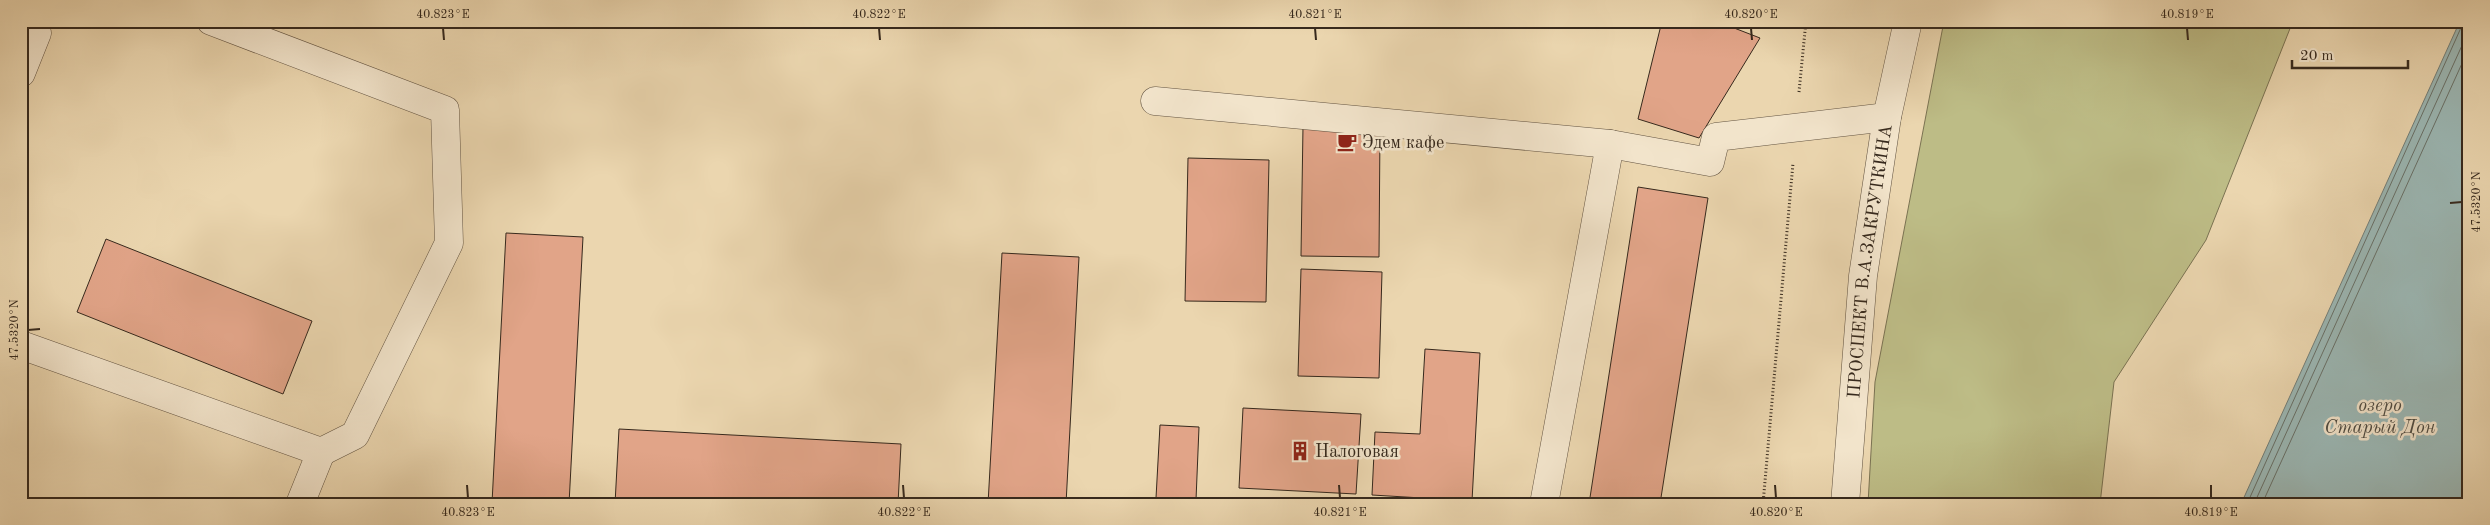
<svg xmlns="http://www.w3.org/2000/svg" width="2490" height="525" font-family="'Old Standard TT',serif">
	<rect width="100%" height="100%" fill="#ebd6af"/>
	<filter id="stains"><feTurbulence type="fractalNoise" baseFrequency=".004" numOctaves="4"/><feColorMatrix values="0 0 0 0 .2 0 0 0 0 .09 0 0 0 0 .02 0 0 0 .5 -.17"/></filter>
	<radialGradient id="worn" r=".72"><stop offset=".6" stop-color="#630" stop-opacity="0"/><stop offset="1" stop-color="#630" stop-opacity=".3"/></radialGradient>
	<path fill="#bdbc86" stroke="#7a7252" d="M 1944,21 L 2293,21 L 2206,240 L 2114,382 L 2100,504 L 1868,504 L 1875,382 Z"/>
	<path fill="#9bb7b4" stroke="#737e78" d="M 2460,21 L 2469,21 L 2469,504 L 2241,504 Z"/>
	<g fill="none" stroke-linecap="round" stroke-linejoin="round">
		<path stroke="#687068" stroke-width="1" d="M 2247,504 L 2464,21
			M 2254,504 L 2469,30
			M 2262,504 L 2469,48"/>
	</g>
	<path fill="#e1a488" stroke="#36291d" d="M 1662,21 L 1716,21 L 1760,38 L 1699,138 L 1638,119 Z
		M 1303,126 L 1380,128 L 1379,257 L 1301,256 Z
		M 1188,158 L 1269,160 L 1266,302 L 1185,301 Z
		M 1638,187 L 1708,198 L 1660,504 L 1589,504 Z
		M 506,233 L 583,237 L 569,504 L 492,503 Z
		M 106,239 L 312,321 L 283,394 L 77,312 Z
		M 1002,253 L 1079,257 L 1066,504 L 988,504 Z
		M 1301,269 L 1382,272 L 1379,378 L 1298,376 Z
		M 1425,349 L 1480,353 L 1472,501 L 1372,495 L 1375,432 L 1420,434 Z
		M 1243,408 L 1361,414 L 1356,494 L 1239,488 Z
		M 1160,425 L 1199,427 L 1196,500 L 1156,498 Z
		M 619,429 L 901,444 L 898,504 L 615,504 Z"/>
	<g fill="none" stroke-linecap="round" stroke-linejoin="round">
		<defs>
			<g id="minor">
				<path d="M 21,27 L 37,33 L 21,73"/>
				<path d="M 1155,101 L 1610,144"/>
				<path d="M 21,345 L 321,452 L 355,435 L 449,243 L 445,110 L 211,21"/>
				<path d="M 300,504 L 321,452"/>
				<path d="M 1544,504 L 1610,144 L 1710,162 L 1716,137 L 1887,117"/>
				<path id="s1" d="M 1845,504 L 1863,276 L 1887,117 L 1908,21"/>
			</g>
		</defs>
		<use href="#minor" stroke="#635442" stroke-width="29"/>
		<path stroke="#36291d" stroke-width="3" stroke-dasharray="1 2.5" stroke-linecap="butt" d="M 1799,92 L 1806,21
			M 1763,504 L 1793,163"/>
		<use href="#minor" stroke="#f2e4cb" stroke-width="28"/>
	</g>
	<path fill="none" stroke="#36291d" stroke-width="2" d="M 443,28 L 444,40M 879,28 L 880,40M 1315,28 L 1316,40M 1751,28 L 1752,40M 2187,28 L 2188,40M 2450,203 L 2462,202M 28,330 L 40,329M 467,485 L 468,498M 903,485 L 904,498M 1339,485 L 1340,498M 1775,485 L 1776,498M 2211,485 L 2211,498"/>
	<defs>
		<symbol id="cafe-bare" viewBox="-9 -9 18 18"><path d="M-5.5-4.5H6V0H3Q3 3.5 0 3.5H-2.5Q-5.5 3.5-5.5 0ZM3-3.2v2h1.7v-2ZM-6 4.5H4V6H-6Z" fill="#8f2418" stroke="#f2e4cb" stroke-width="2.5" paint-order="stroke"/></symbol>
		<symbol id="building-bare" viewBox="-9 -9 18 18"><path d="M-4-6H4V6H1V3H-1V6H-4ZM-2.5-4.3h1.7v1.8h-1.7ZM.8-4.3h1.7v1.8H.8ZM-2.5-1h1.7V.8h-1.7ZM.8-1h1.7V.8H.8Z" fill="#8f2418" stroke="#f2e4cb" stroke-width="2.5" paint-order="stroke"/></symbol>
	</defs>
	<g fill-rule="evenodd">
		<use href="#cafe-bare" x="1333" y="128" width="28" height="28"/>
		<use href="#building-bare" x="1286" y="437" width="28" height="28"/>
	</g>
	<g text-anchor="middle" stroke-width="5" stroke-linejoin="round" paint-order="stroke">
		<g font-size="18" fill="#36291d" stroke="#f2e4cb" text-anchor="start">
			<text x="1362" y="148">Эдем кафе</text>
			<text x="1315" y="457">Налоговая</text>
		</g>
		<g font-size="18" fill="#36291d" stroke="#f2e4cb">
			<text dy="6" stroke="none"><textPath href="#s1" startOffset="244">ПРОСПЕКТ В.А.ЗАКРУТКИНА</textPath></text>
		</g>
		<g font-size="19" font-style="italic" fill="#4f4c43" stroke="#f2e4cb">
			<text x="2380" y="411">озеро<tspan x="2380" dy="22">Старый Дон</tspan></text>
		</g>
	</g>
	<rect width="2490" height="525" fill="none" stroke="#ebd6af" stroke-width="55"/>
	<path d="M2292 60v8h116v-8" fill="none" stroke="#36291d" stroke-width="2.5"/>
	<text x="2300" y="60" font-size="15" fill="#36291d" stroke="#f2e4cb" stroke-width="4" paint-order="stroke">20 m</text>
	<rect x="28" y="28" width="2434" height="470" fill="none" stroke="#36291d" stroke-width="2"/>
	<g font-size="12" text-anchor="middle" fill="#36291d">
		<text x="443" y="18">40.823°E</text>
		<text x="879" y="18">40.822°E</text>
		<text x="1315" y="18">40.821°E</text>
		<text x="1751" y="18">40.820°E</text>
		<text x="2187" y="18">40.819°E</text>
		<text transform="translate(2476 202) rotate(-90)" y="4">47.5320°N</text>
		<text transform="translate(14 330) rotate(-90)" y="4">47.5320°N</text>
		<text x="468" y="516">40.823°E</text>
		<text x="904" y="516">40.822°E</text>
		<text x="1340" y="516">40.821°E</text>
		<text x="1776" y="516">40.820°E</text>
		<text x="2211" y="516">40.819°E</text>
	</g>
	<rect width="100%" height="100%" filter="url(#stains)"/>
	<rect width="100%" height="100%" fill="url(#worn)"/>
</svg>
